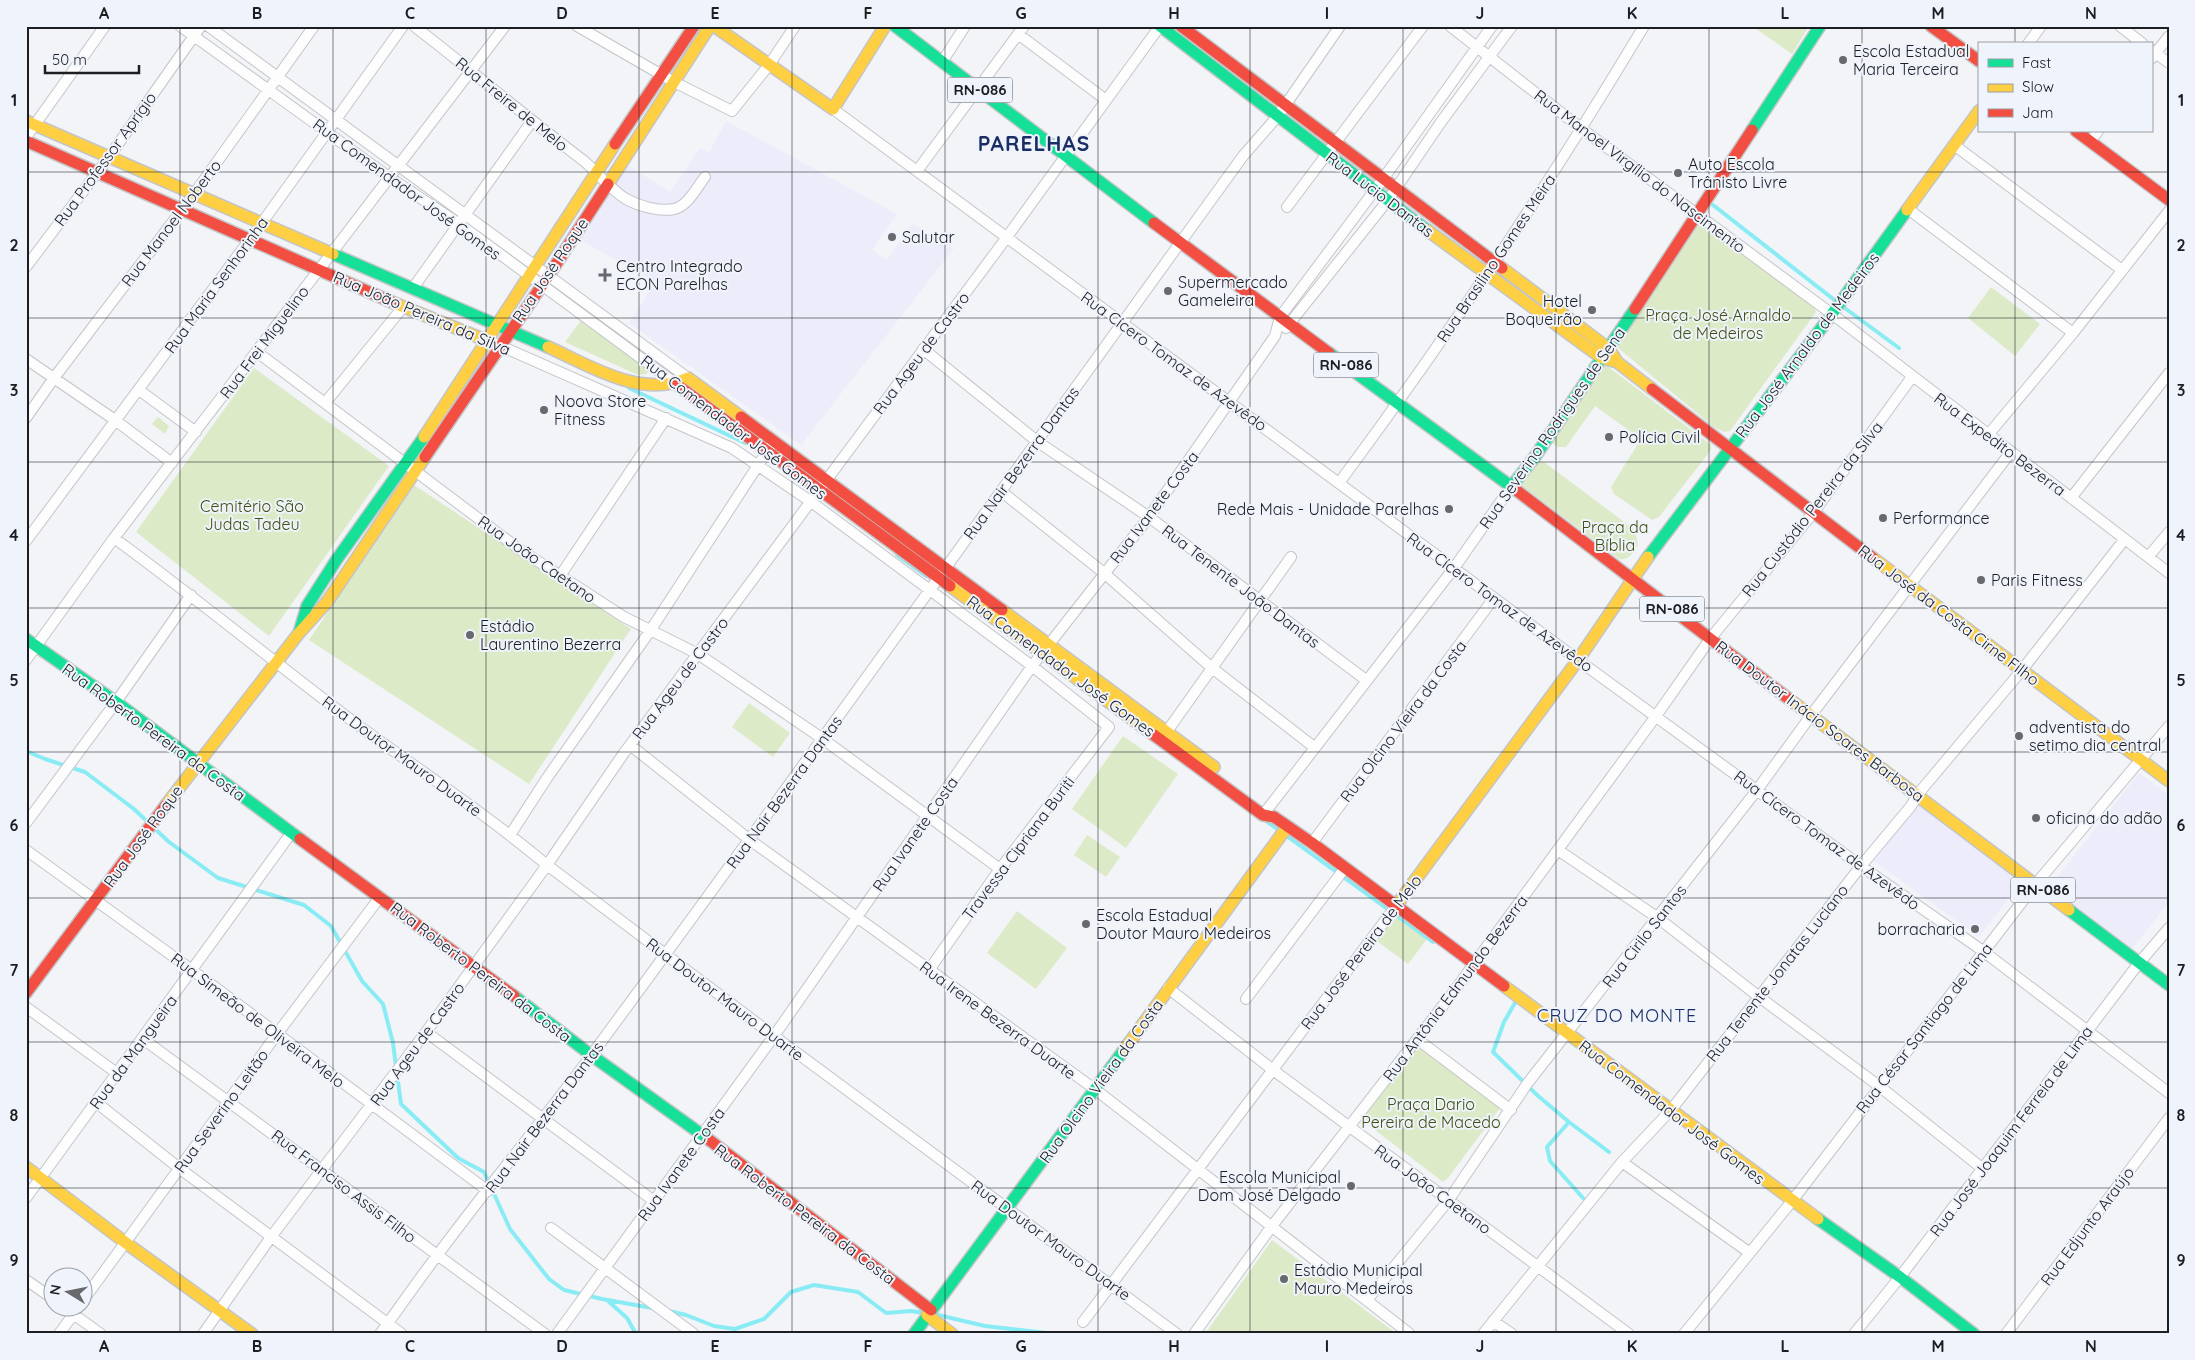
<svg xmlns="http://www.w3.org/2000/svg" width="2195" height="1360" font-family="Quicksand,sans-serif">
	<rect width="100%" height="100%" fill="#f2f4f8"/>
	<path fill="#ececfa" d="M 726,121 L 897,214 L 872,250 L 887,260 L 912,224 L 954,248 L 801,445 L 629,323 L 656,282 L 577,238 L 627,165 L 670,192 L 700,148 L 709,153 Z
		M 2139,773 L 2169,795 L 2169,902 L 2131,950 L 2049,888 Z
		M 1916,803 L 2021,882 L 1979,937 L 1874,861 Z"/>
	<path fill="#ddeac8" d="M 1752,26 L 1809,26 L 1792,54 Z
		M 1701,221 L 1814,305 L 1816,312 L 1730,431 L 1724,432 L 1714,427 L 1618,348 L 1619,341 Z
		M 1991,287 L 2040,324 L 2015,356 L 1968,318 Z
		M 582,319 L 650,367 L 647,374 L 638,375 L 565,342 Z
		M 1606,365 L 1711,445 L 1711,450 L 1659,517 L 1652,520 L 1614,494 L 1611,487 L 1641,439 L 1595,406 L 1566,447 L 1558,447 L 1550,441 Z
		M 254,368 L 389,466 L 269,636 L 136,532 Z
		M 158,417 L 169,426 L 165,434 L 152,424 Z
		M 1539,461 L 1544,462 L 1635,530 L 1638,545 C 1632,553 1630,561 1619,559 L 1520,484 Z
		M 414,485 L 631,629 L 529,784 L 309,640 Z
		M 749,703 L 790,733 L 773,757 L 732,727 Z
		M 1123,736 L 1178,774 L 1126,848 L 1072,809 Z
		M 1087,835 L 1120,857 L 1106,877 L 1074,855 Z
		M 1017,911 L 1067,948 L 1036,989 L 987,953 Z
		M 1394,914 L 1427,939 L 1408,964 L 1374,939 Z
		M 1419,1045 L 1501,1107 L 1448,1178 L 1443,1182 L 1362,1120 Z
		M 1272,1240 L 1397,1334 L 1205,1334 Z"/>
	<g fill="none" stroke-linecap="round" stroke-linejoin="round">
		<path stroke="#89ecf4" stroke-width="4" d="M 1713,205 L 1837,302
			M 1842,306 L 1899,348
			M 629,388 L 745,443
			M 897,555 L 926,576
			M 26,751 L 45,759 L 85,772 L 134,809 L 169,842 L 218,878 L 304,905 L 331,926 L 362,981 L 383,1004 L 393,1043 L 396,1067
			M 1266,821 L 1433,942
			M 1516,1001 L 1504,1022 L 1493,1052 L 1537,1095 L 1569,1122 L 1547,1147 L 1550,1161 L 1583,1198
			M 397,1074 L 401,1104 L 458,1158 L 484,1172 L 510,1229 L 549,1279 L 564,1290 L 602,1299 L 652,1308
			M 1569,1122 L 1609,1152
			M 607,1300 L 627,1318 L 636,1334
			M 669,1311 L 686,1315 L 714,1326 L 735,1329 L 764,1319 L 791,1292 L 814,1285 L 858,1292 L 886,1313 L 911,1311 L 925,1313
			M 934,1314 L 985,1326 L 1055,1334"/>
		<defs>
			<path id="street" d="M 180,26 L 389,177 L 462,226 L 676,384
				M 208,26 L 688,378
				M 414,26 C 471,70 526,117 584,161 C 598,173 610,189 626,199 C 639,206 659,212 674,209 C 688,206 697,187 705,177
				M 577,26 L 674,82 L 732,111 L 769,65 L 795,26
				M 1450,26 L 1582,129 L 1832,314 L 2169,573
				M 2120,26 L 2143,44
				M 1018,34 L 1106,100
				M 2028,44 L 2041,26
				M 2151,50 L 2169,63
				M 2151,59 L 2169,36
				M 942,62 L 965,26
				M 833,109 L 1578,660 L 1861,866 L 1983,951 L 2169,1093
				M 26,137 L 105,26
				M 2090,142 L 2098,131
				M 1954,145 L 2122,270
				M 917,171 L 1024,26
				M 1287,207 L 1423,26
				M 1908,209 L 2073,333
				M 26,267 L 109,157 L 201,26
				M 413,288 L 532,121
				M 1286,328 L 1388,200 L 1441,122 L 1512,26
				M 496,344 L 732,448 L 810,501 L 1032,666 L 1109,727 L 1000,869 L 929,970
				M 923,349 L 1038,442 L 1149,517 L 1366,680
				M 257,352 L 519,549 L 624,617 L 698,654 L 823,739 L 1000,869
				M 26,359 L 115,420 L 172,463
				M 139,390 L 196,432
				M 325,403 L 403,307
				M 26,418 L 54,378 L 194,194 L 314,26
				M 1988,435 L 2073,333 L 2169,211
				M 1339,483 C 1448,336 1550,183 1644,26
				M 1002,492 L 1104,573 L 1212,668 L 1314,747
				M 2071,498 L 2169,373
				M 114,538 C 196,598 274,662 355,723 C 419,770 486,814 547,865 L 774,1036 L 1177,1334
				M 26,541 L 259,227 L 403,26
				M 2148,557 L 2169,532
				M 560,576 L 666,418
				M 26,660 L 114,538 L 505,26
				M 1163,737 L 1291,557
				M 630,745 L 750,840 L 1096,1090 L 1410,1334
				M 1263,815 L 1454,568 L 1511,487
				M 26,823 L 116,702 L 191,595
				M 510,835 L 547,778 L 650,631 L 770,447
				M 1312,843 L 1494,598
				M 26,850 L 192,970 L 488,1191
				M 1558,850 L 1658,918 L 1758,996 L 1879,1086 L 1983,1169
				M 1168,988 L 1273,1070 L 1629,1334
				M 1246,999 L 1345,868
				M 26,1007 L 118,1074
				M 426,1032 L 654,1201
				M 143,1039 L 545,1334
				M 1417,1039 L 1511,1110
				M 97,1103 L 179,1168 L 402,1334
				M 1622,1162 L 1750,1253
				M 26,1198 L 292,832
				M 551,1228 L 694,1334
				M 26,1280 L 52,1298
				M 1367,1300 L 1448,1201 L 1527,1084 L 1757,790 L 1812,714 L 2010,453
				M 82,1302 L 277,1034 L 380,897
				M 65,1308 L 101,1334
				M 1493,1321 L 1512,1334
				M 1083,1322 L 1396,906
				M 59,1334 L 78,1308
				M 203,1334 L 271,1237 L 426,1032 L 547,865 L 624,753 L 1007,237 L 1160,26
				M 380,1334 C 399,1308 417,1282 436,1257 C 487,1188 542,1122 593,1053 C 812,756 1026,455 1243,156 L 1277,117 L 1340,26
				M 557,1334 L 774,1036 L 1032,666 L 1149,517 L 1275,336 L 1280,317 L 1383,179 L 1492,26
				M 1194,1334 L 1272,1226 L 1452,994 L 1656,716 L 1710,639 L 1813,513 L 1912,377
				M 1483,1334 L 1622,1162 L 1671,1110 L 1861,866 L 1911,806 L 1918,794 L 2022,670 L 2124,540
				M 1684,1334 L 1792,1201 L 2035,885 L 2169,726
				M 1854,1334 L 1900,1277 L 2139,963 L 2169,928
				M 2006,1334 L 2169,1118"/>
			<path id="fast" d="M 895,26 L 1154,223
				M 1160,26 L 1427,230
				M 1752,130 L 1820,26
				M 333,254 L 548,347
				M 1329,353 L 1516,490
				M 1511,487 L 1534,458 L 1635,309
				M 1648,557 L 1832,314 L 1907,210
				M 299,633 L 307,606 L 337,559 L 424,437
				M 26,639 L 116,702 L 300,839
				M 2069,910 L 2169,985
				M 514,996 L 591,1055 L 708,1139
				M 1818,1219 L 1900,1277 L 1974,1334
				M 914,1334 L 1124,1050"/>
			<path id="slow" d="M 714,26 L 833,109 L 885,26
				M 26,121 L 333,254
				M 608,184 L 710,26
				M 1907,210 L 1979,111
				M 1427,230 L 1602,358 L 1617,362
				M 1502,268 L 1609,349 L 1617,362 L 1652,389
				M 394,303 L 488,341
				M 548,347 C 591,366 640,399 688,378 L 741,417
				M 424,437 L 615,144
				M 1873,558 L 2169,781
				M 950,586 L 1154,735
				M 1002,610 L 1214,767
				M 1789,699 L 2069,910
				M 166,805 L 299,633 L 327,602 L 425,457
				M 1396,906 L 1578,660 L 1648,557
				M 1504,986 L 1818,1219
				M 1124,1050 L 1287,827
				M 26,1167 L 126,1243 L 252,1334
				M 927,1315 L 952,1334"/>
			<path id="jam" d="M 1181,26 L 1502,268
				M 1931,26 L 1979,61
				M 2076,131 L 2169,200
				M 26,141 L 394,303
				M 615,144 L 694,26
				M 1154,223 L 1329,353
				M 1635,309 L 1752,130
				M 676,384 L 950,586
				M 1652,389 L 1873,558
				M 741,417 L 1002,610
				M 425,457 L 549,275 L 608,184
				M 1516,490 L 1789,699
				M 1154,735 L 1263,815 L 1274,817 L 1312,843 L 1504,986
				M 300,839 L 514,996
				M 26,993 L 166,805
				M 708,1139 L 931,1310"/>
		</defs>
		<use href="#street" stroke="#c3c5c8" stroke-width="12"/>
		<use href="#fast" stroke="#c3c5c8" stroke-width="14"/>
		<use href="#slow" stroke="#c3c5c8" stroke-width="14"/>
		<use href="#jam" stroke="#c3c5c8" stroke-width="14"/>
		<use href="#street" stroke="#fdfdfe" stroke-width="10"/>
		<use href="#fast" stroke="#16e098" stroke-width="11"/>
		<use href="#slow" stroke="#ffcf43" stroke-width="11"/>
		<use href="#jam" stroke="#f24e42" stroke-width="11"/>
	</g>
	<path fill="none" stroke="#1c1e21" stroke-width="1" stroke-opacity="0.55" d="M 180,26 L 180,1334M 333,26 L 333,1334M 486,26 L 486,1334M 639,26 L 639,1334M 792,26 L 792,1334M 945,26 L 945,1334M 1098,26 L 1098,1334M 1250,26 L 1250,1334M 1403,26 L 1403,1334M 1556,26 L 1556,1334M 1709,26 L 1709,1334M 1862,26 L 1862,1334M 2015,26 L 2015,44M 2015,131 L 2015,1334M 26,172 L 2169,172M 26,318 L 2169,318M 26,462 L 2169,462M 26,608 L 2169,608M 26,752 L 2169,752M 26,898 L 2169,898M 26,1042 L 2169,1042M 26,1188 L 2169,1188"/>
	<g fill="#67696c" stroke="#eff3fb" stroke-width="2">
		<circle cx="1843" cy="60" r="5"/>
		<circle cx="1678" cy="173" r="5"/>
		<circle cx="892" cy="237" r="5"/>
		<path d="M602.5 267.5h5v5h5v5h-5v5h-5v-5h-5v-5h5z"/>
		<circle cx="1168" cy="291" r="5"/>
		<circle cx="1592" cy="310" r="5"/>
		<circle cx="544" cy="410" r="5"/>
		<circle cx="1609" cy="437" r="5"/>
		<circle cx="1449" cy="509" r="5"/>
		<circle cx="1883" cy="518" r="5"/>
		<circle cx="1981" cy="580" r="5"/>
		<circle cx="470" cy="635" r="5"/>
		<circle cx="2019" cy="736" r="5"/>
		<circle cx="2036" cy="818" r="5"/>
		<circle cx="1086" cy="924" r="5"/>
		<circle cx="1975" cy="929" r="5"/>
		<circle cx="1351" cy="1186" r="5"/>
		<circle cx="1284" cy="1279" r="5"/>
	</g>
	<g text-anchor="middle" stroke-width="4" stroke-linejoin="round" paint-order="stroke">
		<g fill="#eff3fb" stroke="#5b5e62" stroke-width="1">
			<rect x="947.5" y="77.5" width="65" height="25" rx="4"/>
			<rect x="1313.5" y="352.5" width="65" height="25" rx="4"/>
			<rect x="1639.5" y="596.5" width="65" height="25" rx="4"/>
			<rect x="2010.5" y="877.5" width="65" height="25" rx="4"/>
		</g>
		<g font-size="15" font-weight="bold" fill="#1c1e21">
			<text x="980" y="95">RN-086</text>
			<text x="1346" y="370">RN-086</text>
			<text x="1672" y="614">RN-086</text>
			<text x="2043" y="895">RN-086</text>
		</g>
		<g font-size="16" fill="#1c1e21" stroke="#eff3fb" text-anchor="start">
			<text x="1853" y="57">Escola Estadual<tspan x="1853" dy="18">Maria Terceira</tspan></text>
			<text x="1688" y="170">Auto Escola<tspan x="1688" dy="18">Trânisto Livre</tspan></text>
			<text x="902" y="243">Salutar</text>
			<text x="616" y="272">Centro Integrado<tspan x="616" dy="18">ECON Parelhas</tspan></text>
			<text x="1178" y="288">Supermercado<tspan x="1178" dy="18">Gameleira</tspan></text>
			<text x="1582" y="307" text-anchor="end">Hotel<tspan x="1582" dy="18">Boqueirão</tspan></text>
			<text x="554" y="407">Noova Store<tspan x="554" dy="18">Fitness</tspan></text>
			<text x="1619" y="443">Polícia Civil</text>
			<text x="1439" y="515" text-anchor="end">Rede Mais - Unidade Parelhas</text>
			<text x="1893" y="524">Performance</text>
			<text x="1991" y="586">Paris Fitness</text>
			<text x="480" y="632">Estádio<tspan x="480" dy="18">Laurentino Bezerra</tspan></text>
			<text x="2029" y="733">adventista do<tspan x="2029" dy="18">setimo dia central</tspan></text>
			<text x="2046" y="824">oficina do adão</text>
			<text x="1096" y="921">Escola Estadual<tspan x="1096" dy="18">Doutor Mauro Medeiros</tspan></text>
			<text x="1965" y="935" text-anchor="end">borracharia</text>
			<text x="1341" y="1183" text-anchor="end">Escola Municipal<tspan x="1341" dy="18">Dom José Delgado</tspan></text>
			<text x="1294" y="1276">Estádio Municipal<tspan x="1294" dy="18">Mauro Medeiros</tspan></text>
		</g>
		<g font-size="16" fill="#1c1e21" stroke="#eff3fb">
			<text transform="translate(512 104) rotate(39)" y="6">Rua Freire de Melo</text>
			<text transform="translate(105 159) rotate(-54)" y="6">Rua Professor Aprígio</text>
			<text transform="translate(1640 171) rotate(37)" y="6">Rua Manoel Virgílio do Nascimento</text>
			<text transform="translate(407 189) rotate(36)" y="6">Rua Comendador José Gomes</text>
			<text transform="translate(1380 194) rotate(37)" y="6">Rua Lucio Dantas</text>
			<text transform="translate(171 223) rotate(-53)" y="6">Rua Manoel Noberto</text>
			<text transform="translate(1496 258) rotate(-56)" y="6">Rua Brasilino Gomes Meira</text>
			<text transform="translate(550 270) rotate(-56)" y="6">Rua José Roque</text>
			<text transform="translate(216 285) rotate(-54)" y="6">Rua Maria Senhorinha</text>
			<text transform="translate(422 313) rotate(23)" y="6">Rua João Pereira da Silva</text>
			<text transform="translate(264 342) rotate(-53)" y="6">Rua Frei Miguelino</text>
			<text transform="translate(1807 345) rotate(-53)" y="6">Rua José Arnaldo de Medeiros</text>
			<text transform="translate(921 353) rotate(-53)" y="6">Rua Ageu de Castro</text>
			<text transform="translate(1174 361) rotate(36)" y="6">Rua Cícero Tomaz de Azevêdo</text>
			<text transform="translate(734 427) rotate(37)" y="6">Rua Comendador José Gomes</text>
			<text transform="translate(1552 428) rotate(-55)" y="6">Rua Severino Rodrigues de Sena</text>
			<text transform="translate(2000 444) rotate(37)" y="6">Rua Expedito Bezerra</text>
			<text transform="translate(1021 463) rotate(-54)" y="6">Rua Nair Bezerra Dantas</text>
			<text transform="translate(1154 507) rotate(-53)" y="6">Rua Ivanete Costa</text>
			<text transform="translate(1812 509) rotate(-52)" y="6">Rua Custódio Pereira da Silva</text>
			<text transform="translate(537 559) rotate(35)" y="6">Rua João Caetano</text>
			<text transform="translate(1241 586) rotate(37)" y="6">Rua Tenente João Dantas</text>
			<text transform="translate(1500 602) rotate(36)" y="6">Rua Cícero Tomaz de Azevêdo</text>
			<text transform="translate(1949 615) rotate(37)" y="6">Rua José da Costa Cirne Filho</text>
			<text transform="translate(1061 666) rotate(36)" y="6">Rua Comendador José Gomes</text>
			<text transform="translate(680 678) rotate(-53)" y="6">Rua Ageu de Castro</text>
			<text transform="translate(1403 721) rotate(-53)" y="6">Rua Olcino Vieira da Costa</text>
			<text transform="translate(1820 721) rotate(37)" y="6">Rua Doutor Inácio Soares Barbosa</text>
			<text transform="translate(154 732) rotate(36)" y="6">Rua Roberto Pereira da Costa</text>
			<text transform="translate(402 756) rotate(36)" y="6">Rua Doutor Mauro Duarte</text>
			<text transform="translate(784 792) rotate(-54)" y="6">Rua Nair Bezerra Dantas</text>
			<text transform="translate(915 834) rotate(-55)" y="6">Rua Ivanete Costa</text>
			<text transform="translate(143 836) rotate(-54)" y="6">Rua José Roque</text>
			<text transform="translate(1827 840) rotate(36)" y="6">Rua Cícero Tomaz de Azevêdo</text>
			<text transform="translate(1018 848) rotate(-53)" y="6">Travessa Cipriana Buriti</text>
			<text transform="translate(1644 936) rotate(-52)" y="6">Rua Cirilo Santos</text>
			<text transform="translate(1361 952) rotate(-53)" y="6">Rua José Pereira de Melo</text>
			<text transform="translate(481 972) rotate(37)" y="6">Rua Roberto Pereira da Costa</text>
			<text transform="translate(1777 973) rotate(-52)" y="6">Rua Tenente Jonatas Luciano</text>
			<text transform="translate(1455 988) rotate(-53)" y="6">Rua Antônia Edmundo Bezerra</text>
			<text transform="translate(725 999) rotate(37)" y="6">Rua Doutor Mauro Duarte</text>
			<text transform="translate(258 1020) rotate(37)" y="6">Rua Simeão de Oliveira Melo</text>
			<text transform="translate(998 1020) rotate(36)" y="6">Rua Irene Bezerra Duarte</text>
			<text transform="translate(1924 1028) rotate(-52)" y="6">Rua César Santiago de Lima</text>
			<text transform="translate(417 1044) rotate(-54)" y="6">Rua Ageu de Castro</text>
			<text transform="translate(133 1052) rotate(-54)" y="6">Rua da Mangueira</text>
			<text transform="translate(1101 1081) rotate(-54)" y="6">Rua Olcino Vieira da Costa</text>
			<text transform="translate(221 1111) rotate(-54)" y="6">Rua Severino Leitão</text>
			<text transform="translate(1672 1112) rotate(37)" y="6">Rua Comendador José Gomes</text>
			<text transform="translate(544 1117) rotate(-53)" y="6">Rua Nair Bezerra Dantas</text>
			<text transform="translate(2011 1131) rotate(-53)" y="6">Rua José Joaquim Ferreia de Lima</text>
			<text transform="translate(681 1164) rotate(-54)" y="6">Rua Ivanete Costa</text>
			<text transform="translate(344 1186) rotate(37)" y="6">Rua Franciso Assis Filho</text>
			<text transform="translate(1433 1189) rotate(36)" y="6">Rua João Caetano</text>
			<text transform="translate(805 1214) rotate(37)" y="6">Rua Roberto Pereira da Costa</text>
			<text transform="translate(2087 1226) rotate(-53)" y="6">Rua Edjunto Araújo</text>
			<text transform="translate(1051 1240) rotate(36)" y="6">Rua Doutor Mauro Duarte</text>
		</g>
		<g font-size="16" fill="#3f500f" stroke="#eff3fb">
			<text x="1718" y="321">Praça José Arnaldo<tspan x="1718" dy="18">de Medeiros</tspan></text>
			<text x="252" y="512">Cemitério São<tspan x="252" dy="18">Judas Tadeu</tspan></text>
			<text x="1615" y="533">Praça da<tspan x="1615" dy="18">Bíblia</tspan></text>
			<text x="1431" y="1110">Praça Dario<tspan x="1431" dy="18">Pereira de Macedo</tspan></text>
		</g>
		<g font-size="18" letter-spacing="1" fill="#1a2e65" stroke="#eff3fb">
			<text x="1617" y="1022">CRUZ DO MONTE</text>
		</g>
		<g font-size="21" font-weight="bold" letter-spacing="1" fill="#1a2e65" stroke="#eff3fb">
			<text x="1034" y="151">PARELHAS</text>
		</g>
	</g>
	<rect width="2195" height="1360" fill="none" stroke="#eff3fb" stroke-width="55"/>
	<rect x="1978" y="42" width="175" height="90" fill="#eff3fb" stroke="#9b9ea4"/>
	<rect x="1988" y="59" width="25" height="8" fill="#16e098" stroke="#9b9ea4"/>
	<text x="2022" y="68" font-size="15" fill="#1c1e21">Fast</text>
	<rect x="1988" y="84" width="25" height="8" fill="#ffcf43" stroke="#9b9ea4"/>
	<text x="2022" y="92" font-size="15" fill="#1c1e21">Slow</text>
	<rect x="1988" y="109" width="25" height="8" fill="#f24e42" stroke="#9b9ea4"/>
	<text x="2022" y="118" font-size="15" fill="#1c1e21">Jam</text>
	<g transform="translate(68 1292) rotate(280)"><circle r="24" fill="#eff3fb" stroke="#9b9ea4"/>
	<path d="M0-4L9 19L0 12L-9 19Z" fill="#67696c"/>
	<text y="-8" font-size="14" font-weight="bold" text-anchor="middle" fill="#1c1e21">N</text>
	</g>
	<path d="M45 65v8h94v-8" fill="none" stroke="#1c1e21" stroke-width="2.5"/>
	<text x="52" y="65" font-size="15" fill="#1c1e21" stroke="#eff3fb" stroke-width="4" paint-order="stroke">50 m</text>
	<rect x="28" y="28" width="2140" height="1304" fill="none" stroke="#1c1e21" stroke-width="2"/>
	<g font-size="16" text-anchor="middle" font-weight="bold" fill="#1c1e21">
		<text x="104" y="19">A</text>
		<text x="257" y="19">B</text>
		<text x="410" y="19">C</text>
		<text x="562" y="19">D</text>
		<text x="715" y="19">E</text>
		<text x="868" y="19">F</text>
		<text x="1021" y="19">G</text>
		<text x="1174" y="19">H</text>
		<text x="1327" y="19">I</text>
		<text x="1480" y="19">J</text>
		<text x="1632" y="19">K</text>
		<text x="1785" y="19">L</text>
		<text x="1938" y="19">M</text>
		<text x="2091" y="19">N</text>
		<text x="14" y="106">1</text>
		<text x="2181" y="106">1</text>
		<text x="14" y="251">2</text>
		<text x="2181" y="251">2</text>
		<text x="14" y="396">3</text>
		<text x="2181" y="396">3</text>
		<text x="14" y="541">4</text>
		<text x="2181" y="541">4</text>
		<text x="14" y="686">5</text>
		<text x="2181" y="686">5</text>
		<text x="14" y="831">6</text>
		<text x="2181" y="831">6</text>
		<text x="14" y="976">7</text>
		<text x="2181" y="976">7</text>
		<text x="14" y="1121">8</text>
		<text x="2181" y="1121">8</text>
		<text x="14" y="1266">9</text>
		<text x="2181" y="1266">9</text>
		<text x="104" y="1352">A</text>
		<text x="257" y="1352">B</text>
		<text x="410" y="1352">C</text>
		<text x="562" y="1352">D</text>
		<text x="715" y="1352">E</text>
		<text x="868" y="1352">F</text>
		<text x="1021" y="1352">G</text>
		<text x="1174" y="1352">H</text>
		<text x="1327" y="1352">I</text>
		<text x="1480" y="1352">J</text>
		<text x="1632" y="1352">K</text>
		<text x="1785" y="1352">L</text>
		<text x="1938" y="1352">M</text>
		<text x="2091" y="1352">N</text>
	</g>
</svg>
